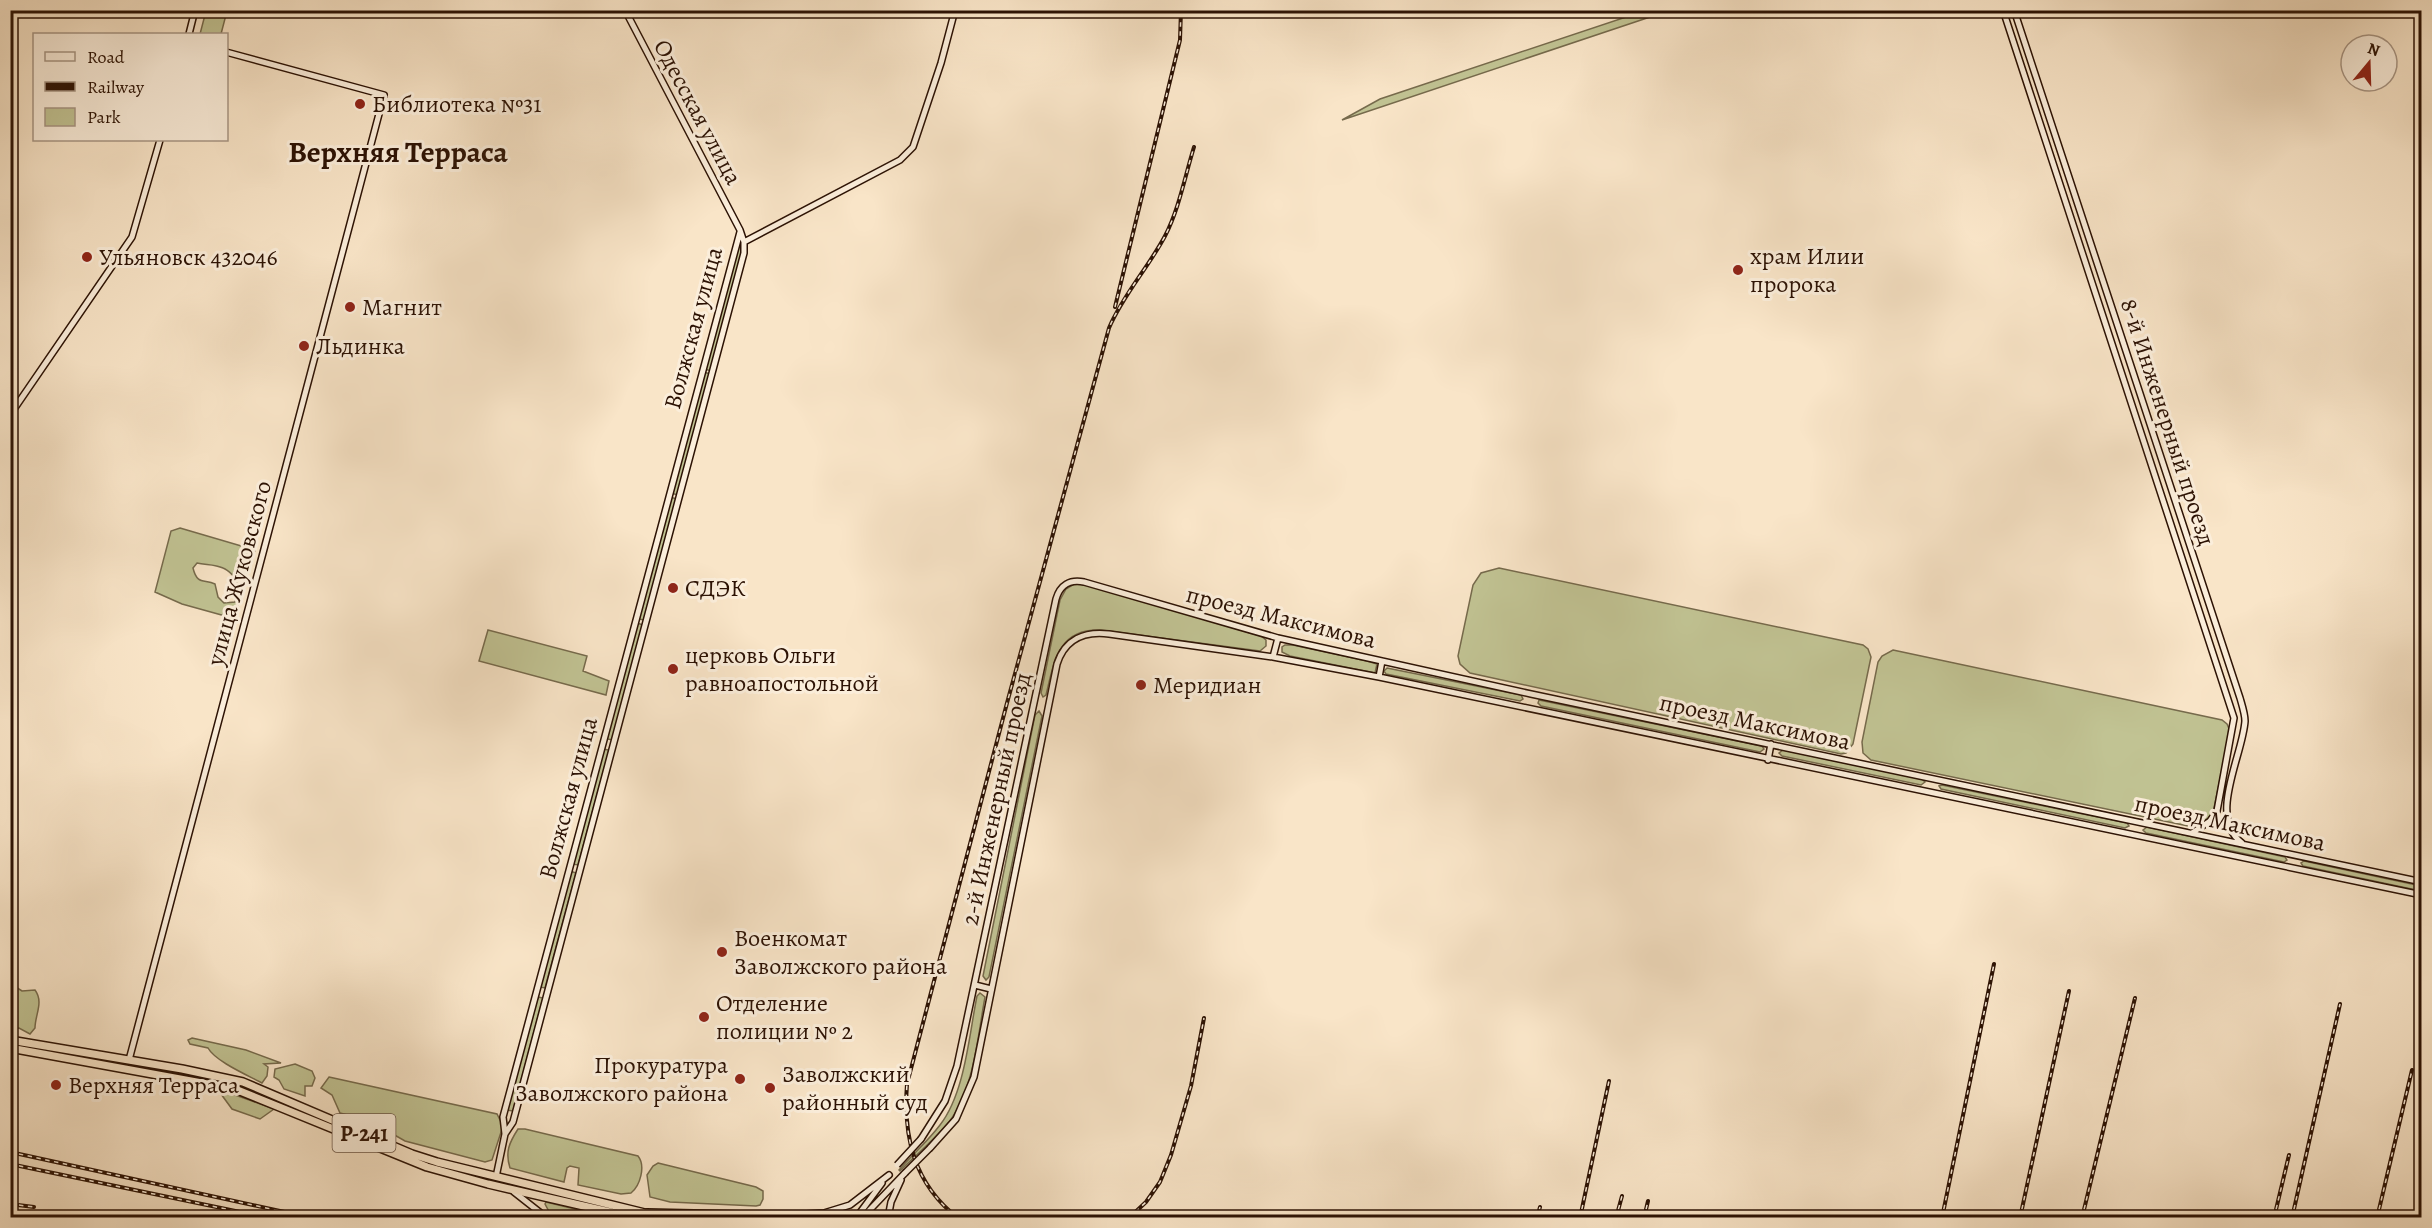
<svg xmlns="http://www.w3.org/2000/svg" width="2432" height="1228" font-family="Alegreya,serif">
	<rect width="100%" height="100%" fill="#f9e5c8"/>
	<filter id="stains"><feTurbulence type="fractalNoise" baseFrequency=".00333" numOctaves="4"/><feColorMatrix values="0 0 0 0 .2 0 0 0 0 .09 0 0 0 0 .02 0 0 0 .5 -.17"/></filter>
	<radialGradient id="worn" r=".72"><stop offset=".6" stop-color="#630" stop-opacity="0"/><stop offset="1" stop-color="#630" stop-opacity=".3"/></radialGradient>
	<path fill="#c1c393" stroke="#766a4c" stroke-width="1.5" d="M 1647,10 L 1665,12 L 1342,120 L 1380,99 Z
		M 206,11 L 227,11 L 221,34 L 200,34 Z
		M 739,239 L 743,253 L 711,371 L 705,369 Z
		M 704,372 L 710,374 L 678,495 L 671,493 Z
		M 670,497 L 677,499 L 644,620 L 638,619 Z
		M 180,528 L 255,550 L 247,573 L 240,580 C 233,578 231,571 223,568 C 215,564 206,565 197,563 L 193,568 C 197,585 204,579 215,584 L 218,597 L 224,603 L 235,602 L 237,594 L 233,590 L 234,582 L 241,585 L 236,619 L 182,604 L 155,592 L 171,531 Z
		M 1499,568 L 1863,645 L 1868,649 L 1871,657 L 1853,744 L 1846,753 L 1841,754 L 1470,673 L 1460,664 L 1458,656 L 1473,585 L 1481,573 Z
		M 1074,584 L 1084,584 L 1261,636 L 1266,640 L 1266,646 L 1260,651 L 1101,630 C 1058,628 1054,662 1046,695 L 1043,697 L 1041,693 L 1060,600 L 1066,589 Z
		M 637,623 L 643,625 L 613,740 L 607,739 Z
		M 488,630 L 587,656 L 583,671 L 609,681 L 606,695 L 479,661 Z
		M 1285,645 L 1293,645 L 1367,661 L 1377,664 L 1375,673 L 1290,656 L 1282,652 L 1282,647 Z
		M 1893,650 L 2222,720 L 2227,724 L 2230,731 L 2213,813 C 2207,821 2199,826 2188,826 L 1871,760 L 1863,753 L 1862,742 L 1878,662 L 1882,656 Z
		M 1387,668 L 1521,695 L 1523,699 L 1520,701 L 1386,674 L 1384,671 Z
		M 1539,700 L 1762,746 L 1764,749 L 1760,752 L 1541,706 L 1538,703 Z
		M 1039,711 L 1042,716 L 989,977 L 986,980 L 983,976 L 1035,715 Z
		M 603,749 L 609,750 L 578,865 L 572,864 Z
		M 1783,750 L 1922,779 L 1925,782 L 1921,785 L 1782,756 L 1779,753 Z
		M 1942,785 L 2127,823 L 2129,826 L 2125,828 L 1941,789 L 1939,786 Z
		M 2147,827 L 2285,857 L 2287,860 L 2284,862 L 2146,833 L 2143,830 Z
		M 2304,861 L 2421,886 L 2421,891 L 2303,866 L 2301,863 Z
		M 570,871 L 576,873 L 545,988 L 540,987 Z
		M 11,984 L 22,991 L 35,990 C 44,1002 35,1015 35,1028 L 30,1034 L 19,1028 L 11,1029 Z
		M 980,993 L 985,997 C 978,1035 974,1086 952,1118 C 938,1137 917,1154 900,1171 L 899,1170 C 912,1155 928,1141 940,1125 C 965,1093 969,1035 977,996 Z
		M 538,997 L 543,998 L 513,1111 L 507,1110 Z
		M 192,1038 L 246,1050 L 281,1063 L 264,1064 L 268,1067 L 267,1076 L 262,1083 C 247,1075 215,1061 208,1048 L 190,1044 L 188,1040 Z
		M 295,1064 L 312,1071 L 315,1078 L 312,1086 L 305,1086 L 305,1096 L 284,1089 L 279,1080 L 274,1077 L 275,1069 Z
		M 329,1077 L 497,1114 L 503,1126 L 492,1160 L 485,1162 L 405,1141 L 370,1121 L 340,1113 L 332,1095 L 321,1088 Z
		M 224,1091 L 274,1109 L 260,1119 L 232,1109 L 221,1094 Z
		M 518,1129 L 525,1129 L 638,1156 C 646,1166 640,1186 631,1193 L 621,1194 L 578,1185 L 579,1168 L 570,1166 L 567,1168 L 564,1182 L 510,1168 C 505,1152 509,1143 518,1129 Z
		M 658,1163 L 756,1187 L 763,1191 L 763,1199 L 760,1205 L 756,1206 L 670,1202 L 650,1197 L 647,1175 L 653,1166 Z
		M 546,1202 L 608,1217 L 552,1217 L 545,1204 Z"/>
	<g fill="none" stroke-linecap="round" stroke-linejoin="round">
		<defs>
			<path id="secondary" d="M 2003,10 L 2234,718 L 2217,811 L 2210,821 L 2192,833
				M 2014,10 L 2240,698 C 2242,705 2245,714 2245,721 C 2243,755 2207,818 2242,843
				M 189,34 L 195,10
				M 744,242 L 900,160 L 913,147 L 941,63 L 955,10
				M 10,415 L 132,237 L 160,140
				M 1273,657 L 1278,638
				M 1379,677 L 1382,661
				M 1768,760 L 1771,744
				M 975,985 L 991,989
				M 129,1060 L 384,95 L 226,52
				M 505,1134 L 513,1122 L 744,253 L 744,242 L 740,230 L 625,10
				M 921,1139 L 945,1101 L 957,1066 L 1056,599 C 1060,585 1070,579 1084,582 L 1278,638 L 1531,694 L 2422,882
				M 930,1148 L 956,1119 L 974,1077 L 1057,664 C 1065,639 1085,631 1109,634 L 1273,657 L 1379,677 L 2422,895
				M 496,1177 L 505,1134 L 503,1117 L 740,232
				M 514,1192 L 547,1218
				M 647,1212 L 789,1215 L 824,1213 L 850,1205 L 889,1175
				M 856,1218 L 882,1183
				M 862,1218 L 905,1173
				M 888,1218 L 891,1202 L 901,1180"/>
			<path id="highway" d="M 10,1040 L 182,1069 L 243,1082 L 412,1154 L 437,1162 L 665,1218
				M 10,1048 L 235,1089 L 427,1167 L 488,1184 L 636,1218"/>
		</defs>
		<use href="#secondary" stroke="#2c1204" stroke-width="8"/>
		<use href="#highway" stroke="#2c1204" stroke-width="10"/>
		<use href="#secondary" stroke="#fbeedb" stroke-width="5"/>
		<use href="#highway" stroke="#f9e5c8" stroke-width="7"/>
		<defs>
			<path id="rail" d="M 1115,307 L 1180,40 L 1181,10
				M 10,1152 L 312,1218
				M 10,1164 L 269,1218
				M 10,1204 L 34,1207
				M 958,1218 C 914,1184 903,1137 907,1084 L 1007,703 L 1109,328 C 1123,295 1148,268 1165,236 C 1179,209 1185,176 1194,147
				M 1129,1218 L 1146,1202 L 1160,1182 L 1171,1155 L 1191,1086 L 1204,1018
				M 1537,1218 L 1540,1207
				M 1580,1218 L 1609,1081
				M 1616,1218 L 1622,1196
				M 1644,1218 L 1648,1201
				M 1942,1218 L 1994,964
				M 2020,1218 L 2069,991
				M 2082,1218 L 2135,998
				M 2274,1218 L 2289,1155
				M 2292,1218 L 2340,1004
				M 2377,1218 L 2412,1070"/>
		</defs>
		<use href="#rail" stroke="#2c1204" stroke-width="4"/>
		<use href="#rail" stroke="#fbeedb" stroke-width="1.5" stroke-dasharray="4.5" stroke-linecap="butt"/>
		<defs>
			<path id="secondary-bridge" d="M 897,1165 L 921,1139
				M 905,1173 L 930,1148"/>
		</defs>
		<use href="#secondary-bridge" stroke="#2c1204" stroke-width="8" stroke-linecap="butt"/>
		<use href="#secondary-bridge" stroke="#fbeedb" stroke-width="5"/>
	</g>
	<g fill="#8f2418" stroke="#fbeedb" stroke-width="2">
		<circle cx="360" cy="104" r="6"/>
		<circle cx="87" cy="257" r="6"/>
		<circle cx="1738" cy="270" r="6"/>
		<circle cx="350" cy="307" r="6"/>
		<circle cx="304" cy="346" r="6"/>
		<circle cx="673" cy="588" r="6"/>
		<circle cx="673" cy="669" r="6"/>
		<circle cx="1141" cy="685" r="6"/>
		<circle cx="722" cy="952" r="6"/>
		<circle cx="704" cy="1017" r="6"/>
		<circle cx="740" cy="1079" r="6"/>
		<circle cx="56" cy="1085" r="6"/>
		<circle cx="770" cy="1088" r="6"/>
	</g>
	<g text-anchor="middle" stroke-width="6" stroke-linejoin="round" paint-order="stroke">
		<rect fill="#fbeedb" stroke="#6a5444" stroke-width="1.5" x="332.5" y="1114" width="63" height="38" rx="4.5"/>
		<g font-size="22" font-weight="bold" fill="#2c1204">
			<text x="364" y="1141">Р-241</text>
		</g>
		<g font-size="24" fill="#2c1204" stroke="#fbeedb" text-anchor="start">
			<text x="372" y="112">Библиотека №31</text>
			<text x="1750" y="264">храм Илии<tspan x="1750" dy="28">пророка</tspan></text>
			<text x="99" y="265">Ульяновск 432046</text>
			<text x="362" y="315">Магнит</text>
			<text x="316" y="354">Льдинка</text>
			<text x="685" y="596">СДЭК</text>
			<text x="685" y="663">церковь Ольги<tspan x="685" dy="28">равноапостольной</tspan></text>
			<text x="1153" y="693">Меридиан</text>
			<text x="734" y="946">Военкомат<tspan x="734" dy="28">Заволжского района</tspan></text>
			<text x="716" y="1011">Отделение<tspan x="716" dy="28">полиции № 2</tspan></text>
			<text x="728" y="1073" text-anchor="end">Прокуратура<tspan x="728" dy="28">Заволжского района</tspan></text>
			<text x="782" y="1082">Заволжский<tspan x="782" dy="28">районный суд</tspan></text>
			<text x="68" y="1093">Верхняя Терраса</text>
		</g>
		<g font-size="24" fill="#2c1204" stroke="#fbeedb">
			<text transform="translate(698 112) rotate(62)" y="8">Одесская улица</text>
			<text transform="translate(693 328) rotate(-75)" y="8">Волжская улица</text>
			<text transform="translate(2168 422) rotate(72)" y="8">8-й Инженерный проезд</text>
			<text transform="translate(239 573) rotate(-75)" y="8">улица Жуковского</text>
			<text transform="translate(1281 617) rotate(14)" y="8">проезд Максимова</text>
			<text transform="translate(1755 722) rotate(12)" y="8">проезд Максимова</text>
			<text transform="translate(568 798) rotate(-75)" y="8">Волжская улица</text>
			<text transform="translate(996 799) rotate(-78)" y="8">2-й Инженерный проезд</text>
			<text transform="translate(2230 823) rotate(12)" y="8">проезд Максимова</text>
		</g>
		<g font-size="30" font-weight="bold" fill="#2c1204" stroke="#fbeedb">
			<text x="398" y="162">Верхняя Терраса</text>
		</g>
	</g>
	<rect width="2432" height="1228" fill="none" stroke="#f9e5c8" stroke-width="36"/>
	<rect x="12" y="12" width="2408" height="1204" fill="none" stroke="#2c1204" stroke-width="3"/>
	<rect x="18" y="18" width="2396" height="1192" fill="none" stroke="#2c1204" stroke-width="1.5"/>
	<rect x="33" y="33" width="195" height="108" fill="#fbeedb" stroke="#a89685" stroke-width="1.5"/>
	<rect x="45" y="52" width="30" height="9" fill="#fbeedb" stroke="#a89685" stroke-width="1.5"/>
	<text x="87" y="63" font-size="18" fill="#2c1204">Road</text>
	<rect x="45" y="82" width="30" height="9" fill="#2c1204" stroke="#a89685" stroke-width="1.5"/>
	<text x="87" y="93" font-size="18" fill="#2c1204">Railway</text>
	<rect x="45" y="108" width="30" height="18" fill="#c1c393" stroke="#a89685" stroke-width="1.5"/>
	<text x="87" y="123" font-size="18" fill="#2c1204">Park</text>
	<g transform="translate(2369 63) rotate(19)"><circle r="28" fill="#fbeedb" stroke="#a89685" stroke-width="1.5"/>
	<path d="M0-4.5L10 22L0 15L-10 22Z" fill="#8f2418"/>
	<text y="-9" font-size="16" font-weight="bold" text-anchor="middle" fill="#2c1204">N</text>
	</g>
	<rect width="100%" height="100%" filter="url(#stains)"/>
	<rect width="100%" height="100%" fill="url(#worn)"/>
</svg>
